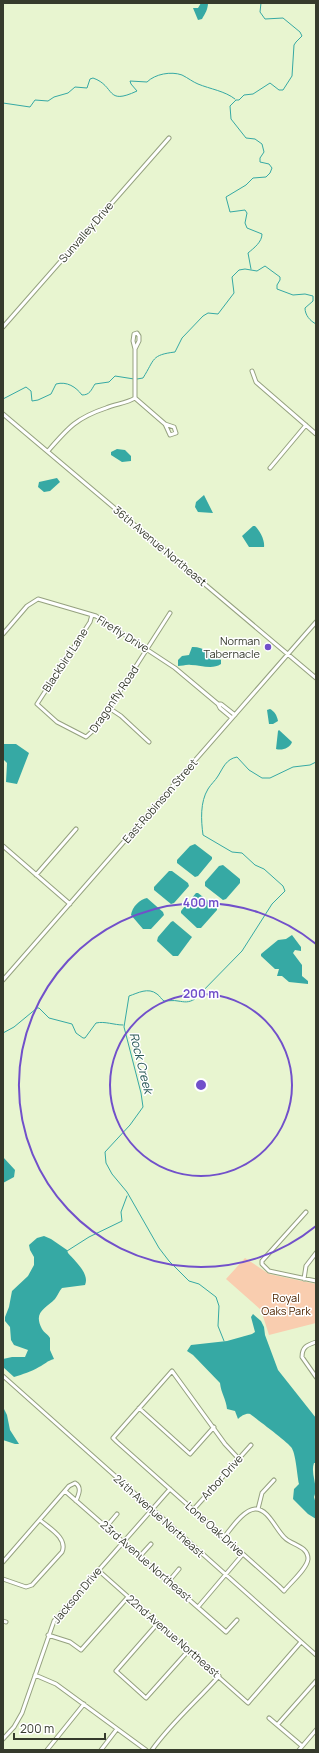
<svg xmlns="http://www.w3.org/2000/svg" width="319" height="1753" font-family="Manrope,sans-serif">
	<rect width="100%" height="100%" fill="#e8f5d0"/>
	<path fill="#f9cdaf" d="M 245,1258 L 269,1274 L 316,1284 L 316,1323 L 269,1335 L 261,1310 L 226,1279 Z"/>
	<path fill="#36a9a4" d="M 201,3 L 208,3 C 208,9 205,14 202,19 L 198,20 L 193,8 L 198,8 Z
		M 117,449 L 125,450 L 131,456 L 131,461 L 122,462 L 111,455 L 111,452 Z
		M 57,478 L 60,482 L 50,491 L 44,492 L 38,487 L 39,482 Z
		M 204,495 L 213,513 L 198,512 L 195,507 L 196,502 Z
		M 253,526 L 255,526 C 260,531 265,540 264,547 L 249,547 L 242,536 Z
		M 192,647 C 201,646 214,654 221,660 L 221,664 C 212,670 201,665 191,665 C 187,664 182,666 178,666 L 178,660 L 182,656 L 189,655 Z
		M 270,709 C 274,711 277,715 278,721 L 273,724 L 269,724 L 267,710 Z
		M 279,730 L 292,742 C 290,748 282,751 276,749 L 278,731 Z
		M 3,744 L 16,744 L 29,753 L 17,784 L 6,782 L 7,763 L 3,759 Z
		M 195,844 L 212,857 L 212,859 L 198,876 L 195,877 L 177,863 L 177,860 L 190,846 Z
		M 223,865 L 240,879 L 240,883 L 226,899 L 223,900 L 205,886 L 205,882 L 219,866 Z
		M 169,871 L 172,871 L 188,883 L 189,886 L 174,903 L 171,904 L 154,890 L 154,887 Z
		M 196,893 L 198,893 L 217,908 L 217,910 L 201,928 L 197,928 L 181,913 L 181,911 Z
		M 147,898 L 163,912 L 164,915 L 151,929 L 143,929 L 131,915 C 132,907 140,899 147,898 Z
		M 173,921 L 192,937 L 178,956 L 173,956 L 157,941 L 158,937 L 171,922 Z
		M 292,935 L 301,947 L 301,951 L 295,950 L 293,953 L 302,965 L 302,976 L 308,981 L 308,984 L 289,982 L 282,976 L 277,976 L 279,969 L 275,969 L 261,956 L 261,954 L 278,940 L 286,939 Z
		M 3,1157 L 15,1170 L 14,1177 L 3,1183 Z
		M 44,1236 L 51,1239 L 67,1250 L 68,1253 C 75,1261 90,1274 85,1285 L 62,1288 C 59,1291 58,1295 55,1299 C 45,1309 33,1312 42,1329 C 44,1333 48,1334 50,1338 L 50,1350 L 54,1359 C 47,1361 45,1364 39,1367 C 31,1372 23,1374 14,1377 L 3,1367 L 3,1359 L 12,1357 L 25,1357 L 28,1350 L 14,1345 L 11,1340 L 10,1327 L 5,1321 L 5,1317 L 9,1307 L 12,1291 L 28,1276 L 34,1265 L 34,1257 L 30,1250 L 29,1245 L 37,1238 Z
		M 253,1314 L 261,1321 L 264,1327 L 265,1335 L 278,1370 L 316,1418 L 316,1463 L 314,1463 C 310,1474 319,1486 314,1497 L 316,1504 L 316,1519 L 308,1514 L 293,1499 L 294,1489 L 299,1484 C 297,1475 296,1453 291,1447 C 290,1444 253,1416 250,1414 C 246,1413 241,1416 238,1419 L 235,1411 L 227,1409 C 226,1399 221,1393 220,1383 L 193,1355 L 187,1351 L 191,1345 L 227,1341 L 252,1334 L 255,1332 L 251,1317 Z
		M 3,1407 L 7,1415 L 10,1430 L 19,1444 L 15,1444 L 3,1440 Z"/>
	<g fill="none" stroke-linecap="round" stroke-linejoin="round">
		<path stroke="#36a9a4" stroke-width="1" d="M 3,103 L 30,107 L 35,100 L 48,101 L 54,97 L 68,93 L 75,87 L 87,88 L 90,79 L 93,78 C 116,86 105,106 137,91 L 131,84 L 130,81 L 147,82 C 155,74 171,71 182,75 C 188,78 193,82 198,84 C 210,89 225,91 235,99
			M 251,269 L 248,253 C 254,248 262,242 262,234 L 247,228 L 245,223 L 247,213 L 245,210 L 230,212 L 226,197 L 246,185 L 253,178 L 266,177 L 270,173 L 272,168 L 269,164 L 260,162 L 260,158 L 264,152 L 262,144 L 255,139 L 246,138 L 231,119 L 230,106 L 236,100 L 239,100 L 244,95 L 253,94 L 270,83 L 279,90 L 283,90 L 292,76 L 294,45 L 296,42 L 302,36 L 300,32 L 283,18 L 265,19 L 260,12 L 261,3
			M 137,379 L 143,378 C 155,359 151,355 175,352 L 182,338 L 203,316 L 208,313 L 218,314 L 234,293 L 232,277 L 239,270 L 245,269 L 257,271 L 265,266 L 280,277 L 280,280 L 277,285 L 277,289 L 293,295 L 305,294 L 313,296 L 313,301 L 305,308 C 305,315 310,321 316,324
			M 3,399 L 26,387 L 31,391 L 32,401 L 38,400 L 51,394 L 56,384 C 67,381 76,387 82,395 C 90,395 91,390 95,384 L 109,382 L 115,376 L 134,379
			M 3,1033 L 14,1027 L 37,1008 L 39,1008 L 49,1018 L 72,1024 L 76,1033 L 83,1038 L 85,1038 L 96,1023 C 105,1021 114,1025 123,1025
			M 67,1251 L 89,1237 L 122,1221 L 121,1212 L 127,1196
			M 224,1341 L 218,1326 L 219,1306 L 216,1297 L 199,1284 L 189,1281 L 169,1261 L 159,1248 L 127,1192 L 112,1174 L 106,1163 L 105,1152 L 130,1125 L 143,1107 L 141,1093 L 124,1027 L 129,996 C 138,993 148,987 157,994 C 160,996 161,999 164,1001 C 168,1001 174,1000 178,1001 C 185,1002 188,1003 195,999 L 242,951 L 272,904 L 285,891 L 283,886 L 264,869 L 255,865 L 242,853 L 232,852 L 203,835 C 201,820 200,802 208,789 C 211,784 215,781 218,776 C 223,768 226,759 237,757 L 249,770 L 262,778 L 270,778 L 293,767 L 310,765 L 316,762"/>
		<defs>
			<path id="minor" d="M 3,327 L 169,138
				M 135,349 L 139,341 L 139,336 L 137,333 L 134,334 L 133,341 L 135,349 L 135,398 L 165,424 L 170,435 L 176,433 L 174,427 L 165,424
				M 252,371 L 256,382 L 316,434
				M 3,414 L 316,678
				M 48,451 C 68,428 76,418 106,408 C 116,404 127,403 135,398
				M 270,468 L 306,425
				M 92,615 L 90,622 L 37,704 L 57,722 L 86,737 L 97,727 L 170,613
				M 3,634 L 27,606 L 38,599 L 96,616 L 175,668 L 218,704 L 221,704 L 235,715
				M 218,704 L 220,708 L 232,718
				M 109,708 L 121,716 L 149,742
				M 3,846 L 70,904
				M 36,875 L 76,829
				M 3,980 L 316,622
				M 306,1212 L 262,1261 L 262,1264 L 269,1271 L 316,1281
				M 304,1279 L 306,1266 L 316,1253
				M 316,1342 C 307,1345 302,1347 302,1357 L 316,1377
				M 3,1376 L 316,1655
				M 139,1408 L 190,1454 L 214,1427
				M 65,1491 L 226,1632 L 237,1620
				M 258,1509 L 262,1493 L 274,1480
				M 193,1510 L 251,1445
				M 106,1527 L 117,1514
				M 224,1537 C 231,1529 243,1510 255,1509 C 268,1508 276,1530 285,1538 C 292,1545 308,1546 308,1559 C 307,1569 290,1583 284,1591 L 279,1586 L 117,1442 L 113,1438 L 172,1371 L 225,1444 L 239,1459
				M 140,1556 L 151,1544
				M 3,1562 L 69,1486 L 75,1483 C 82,1487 79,1494 76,1501
				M 98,1570 L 248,1703 L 301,1642
				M 3,1579 L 26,1587 L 32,1585 L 62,1552 C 68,1538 49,1528 40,1520
				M 169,1581 L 179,1569
				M 198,1607 L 243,1554
				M 3,1621 L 6,1622
				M 158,1623 L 116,1671 L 146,1698 L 189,1650
				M 48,1635 L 70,1642 L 81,1650 L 128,1597
				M 35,1675 L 56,1684 L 146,1750
				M 269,1718 L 302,1746
				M 278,1724 L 316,1681
				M 3,1739 L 14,1727 L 22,1713 L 54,1621 L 170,1489
				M 47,1750 L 84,1704
				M 101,1750 L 117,1729
				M 152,1750 C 171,1723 197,1701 219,1676
				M 299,1750 L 316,1730"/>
		</defs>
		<use href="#minor" stroke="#95a17f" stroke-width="5"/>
		<use href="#minor" stroke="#fff" stroke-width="3"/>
	</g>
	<g fill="none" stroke="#7150ca" stroke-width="2">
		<circle cx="201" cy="1085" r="91"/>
		<path d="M316 1226A182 182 0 1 1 316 944"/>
	</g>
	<circle fill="#7150ca" stroke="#fff" stroke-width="1.5" cx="268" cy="647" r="4"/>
	<g text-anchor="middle" stroke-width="3" stroke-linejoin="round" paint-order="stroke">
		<g font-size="11" fill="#353a2c" stroke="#fff">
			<text transform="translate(86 232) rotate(-49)" y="4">Sunvalley Drive</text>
			<text transform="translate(160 546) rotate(40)" y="4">36th Avenue Northeast</text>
			<text transform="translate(123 634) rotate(32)" y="4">Firefly Drive</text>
			<text transform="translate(65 660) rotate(-57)" y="4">Blackbird Lane</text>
			<text transform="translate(114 699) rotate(-56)" y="4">Dragonfly Road</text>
			<text transform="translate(160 801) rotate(-49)" y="4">East Robinson Street</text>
			<text transform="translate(222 1477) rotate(-48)" y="4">Arbor Drive</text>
			<text transform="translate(159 1516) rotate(42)" y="4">24th Avenue Northeast</text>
			<text transform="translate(215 1529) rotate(42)" y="4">Lone Oak Drive</text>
			<text transform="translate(146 1561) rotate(41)" y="4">23rd Avenue Northeast</text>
			<text transform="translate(77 1595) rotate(-50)" y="4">Jackson Drive</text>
			<text transform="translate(173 1636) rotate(41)" y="4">22nd Avenue Northeast</text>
		</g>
		<g font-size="11" fill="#353a2c" stroke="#fff" text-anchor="end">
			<text x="260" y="645">Norman<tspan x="260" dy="13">Tabernacle</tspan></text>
		</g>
		<g font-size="11" fill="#4f2500" stroke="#fff">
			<text x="286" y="1302">Royal<tspan x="286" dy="13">Oaks Park</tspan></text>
		</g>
		<g font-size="12" font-style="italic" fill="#295856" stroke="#fff">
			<text transform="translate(141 1063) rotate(76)" y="4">Rock Creek</text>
		</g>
	</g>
	<circle cx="201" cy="1085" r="6" fill="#7150ca" stroke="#fff" stroke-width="2"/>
	<g font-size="12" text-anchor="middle" font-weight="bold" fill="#7150ca" stroke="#fff" stroke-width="3" stroke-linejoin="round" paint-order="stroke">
		<text x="201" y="907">400 m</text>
		<text x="201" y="998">200 m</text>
	</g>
	<rect width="319" height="1753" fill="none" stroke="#353a2c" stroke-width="8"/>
	<path d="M14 1733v6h91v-6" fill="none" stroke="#353a2c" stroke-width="2"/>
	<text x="20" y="1733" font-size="12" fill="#353a2c" stroke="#ffffff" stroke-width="3" paint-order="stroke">200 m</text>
</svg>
